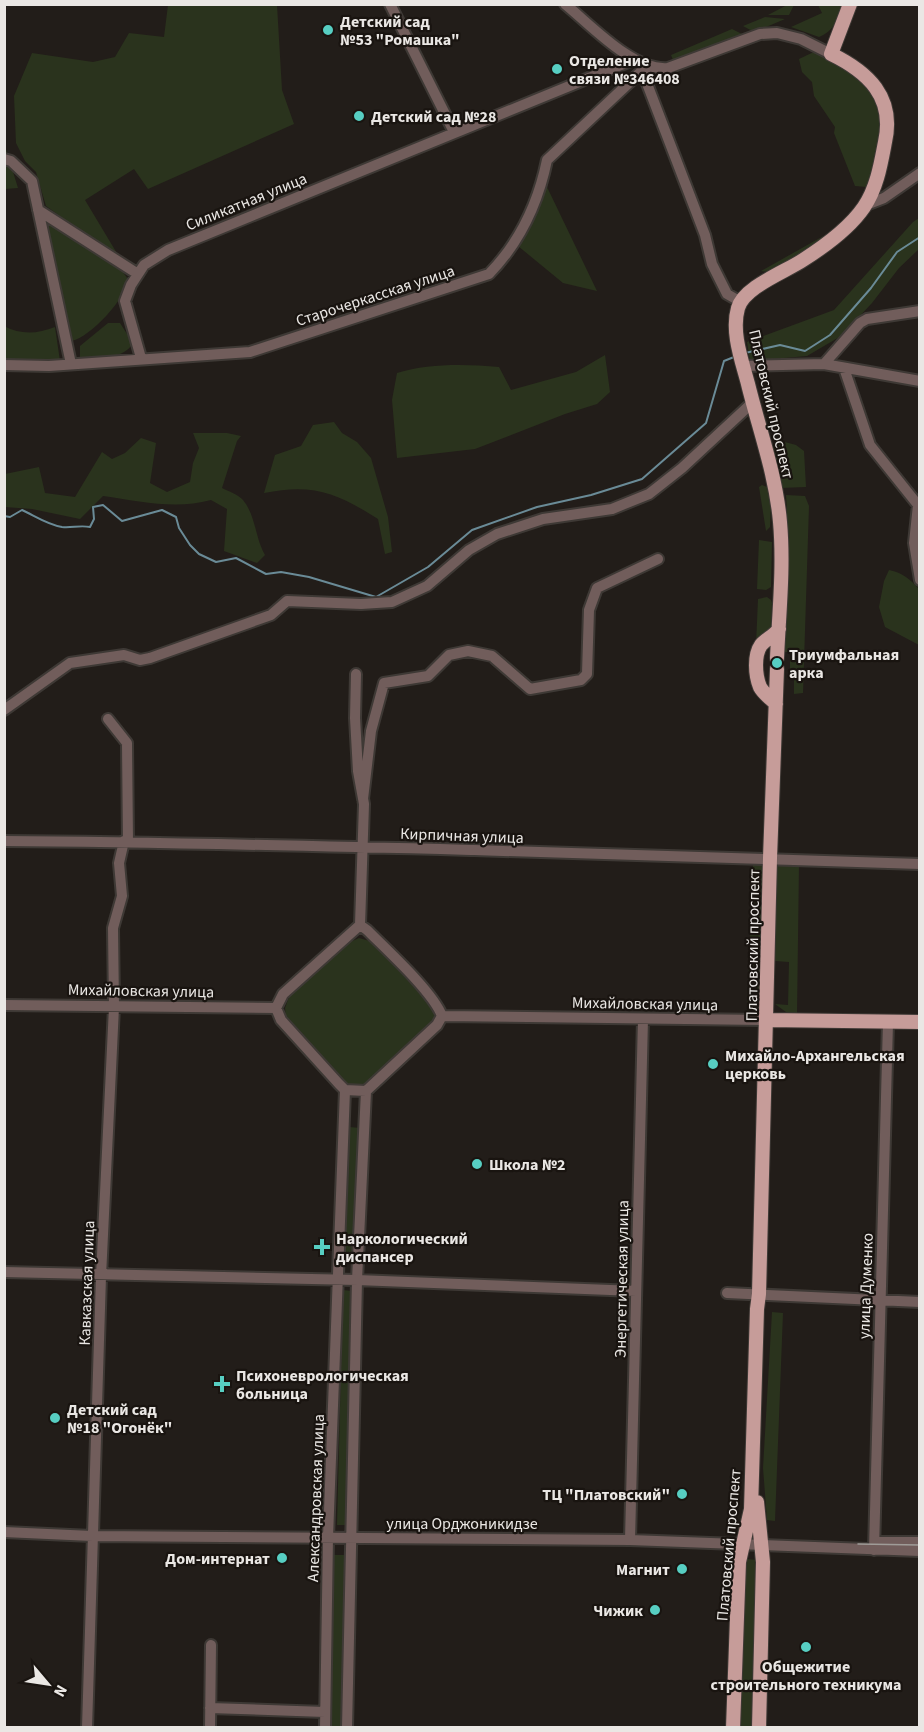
<svg xmlns="http://www.w3.org/2000/svg" width="924" height="1732" font-family="'Source Sans 3',sans-serif">
	<rect width="100%" height="100%" fill="#221d19"/>
	<path fill="#2a331d" d="M 789,4 L 794,5 L 789,15 L 768,15 Z
		M 168,5 L 277,5 L 282,90 L 294,124 L 148,189 L 134,169 L 85,200 L 121,260 L 46,206 L 36,172 L 25,161 L 16,143 L 14,96 L 32,53 L 93,62 L 115,57 L 129,33 L 164,37 Z
		M 818,5 L 843,5 C 838,19 834,31 819,37 L 791,27 L 822,13 Z
		M 765,17 L 785,19 L 754,32 L 743,26 Z
		M 732,29 L 742,34 L 743,36 L 697,54 L 673,60 L 671,55 Z
		M 818,50 C 848,64 882,85 883,122 C 883,139 872,170 867,187 L 855,186 L 834,133 L 835,127 L 814,96 L 812,82 L 802,72 L 799,59 Z
		M 5,146 L 18,188 L 5,189 Z
		M 547,187 L 597,291 L 563,283 L 518,246 Z
		M 919,218 L 919,249 L 899,268 L 872,303 L 841,336 L 807,356 L 750,361 L 747,342 L 834,310 L 913,222 Z
		M 47,222 L 122,271 L 128,279 C 127,298 90,337 72,341 L 68,336 L 46,227 Z
		M 827,234 L 829,236 L 808,253 L 768,272 L 761,271 Z
		M 108,323 L 120,323 L 129,337 L 131,346 C 120,360 96,357 80,358 L 80,346 Z
		M 4,326 C 21,335 37,334 55,327 L 60,361 L 5,360 Z
		M 605,355 L 610,392 L 597,404 L 565,414 L 475,449 L 397,458 L 392,400 L 397,373 C 429,363 466,364 499,367 L 511,390 L 576,372 Z
		M 334,422 L 342,433 L 357,442 L 371,458 L 388,517 L 392,552 L 385,554 L 378,519 C 337,493 313,483 264,493 L 275,455 L 301,446 L 313,425 Z
		M 193,433 L 227,433 L 241,436 L 237,441 L 222,488 C 228,491 239,495 243,500 C 256,516 255,538 265,555 L 257,563 L 224,551 L 227,509 L 211,500 C 175,510 139,501 103,496 L 80,519 L 32,509 L 5,507 L 5,474 L 39,467 L 45,493 L 75,497 L 102,452 L 112,459 L 125,453 L 141,438 L 156,443 L 150,483 L 167,492 L 190,482 L 193,463 L 199,448 Z
		M 781,441 L 796,445 L 804,451 L 806,487 L 780,488 L 770,447 Z
		M 762,485 L 767,487 L 771,503 L 770,527 L 766,531 L 759,487 Z
		M 786,495 L 805,496 L 809,506 L 803,693 L 794,694 L 794,677 L 790,672 L 790,652 L 783,652 L 787,511 Z
		M 759,540 L 772,542 L 771,587 L 766,590 L 757,589 Z
		M 889,570 C 903,573 910,579 919,589 L 919,645 L 885,627 L 879,607 L 884,581 Z
		M 767,597 L 771,600 L 772,603 L 771,628 L 756,645 L 758,599 Z
		M 753,864 L 764,864 L 760,1011 L 747,1011 Z
		M 777,864 L 799,864 L 797,1014 L 786,1012 L 775,1004 L 788,1005 L 789,962 L 775,961 Z
		M 359,938 L 373,942 L 431,1006 L 435,1017 L 431,1026 C 416,1040 378,1083 361,1086 C 354,1088 349,1084 343,1082 L 286,1019 L 285,1008 L 289,997 L 350,942 Z
		M 349,1127 L 361,1128 L 354,1261 L 344,1261 Z
		M 343,1290 L 352,1291 L 347,1525 L 337,1525 Z
		M 772,1312 L 783,1313 L 775,1521 L 767,1520 L 763,1468 Z
		M 333,1555 L 346,1555 L 343,1727 L 331,1728 Z
		M 745,1559 L 759,1560 L 755,1727 L 740,1728 Z"/>
	<g fill="none" stroke-linecap="round" stroke-linejoin="round">
		<path stroke="#6a8b97" stroke-width="2" d="M 745,353 L 780,345 L 805,351 L 830,335 L 871,288 L 897,252 L 920,237
			M 4,516 L 10,517 L 22,510 C 35,516 48,525 62,527 C 72,528 80,525 90,527 L 94,519 L 93,507 L 103,505 L 122,521 L 162,510 L 176,517 L 179,528 L 190,545 L 199,554 L 216,562 L 236,558 L 266,574 L 281,572 L 309,577 L 376,597 L 428,567 L 472,530 L 537,507 L 591,495 L 642,479 L 706,423 L 724,361 L 734,357"/>
		<defs>
			<path id="minor" d="M 390,4 L 454,132
				M 565,4 C 592,26 633,71 668,68 L 760,34 L 777,33 L 801,39 L 831,54
				M 647,66 L 646,81 L 705,235 L 712,264 L 727,294 L 741,302
				M 4,159 L 11,161 L 32,181 L 71,364
				M 866,205 L 884,198 L 920,173
				M 38,210 L 138,274
				M 141,358 L 125,301 L 131,285 L 144,265 L 168,250 L 633,60
				M 824,364 L 860,323 L 867,319 L 920,311
				M 4,365 L 49,366 L 250,352 L 489,274 C 520,242 538,204 547,160 L 647,66
				M 743,366 L 824,364 L 920,381
				M 844,368 L 870,445 L 918,505 L 914,543 L 920,580
				M 356,674 L 355,718 L 358,771 L 364,804 L 360,925
				M 4,710 L 70,663 L 124,655 L 140,660 L 150,658 L 271,615 L 287,601 L 361,604 L 392,602 L 427,586 L 469,550 L 497,534 L 543,519 L 612,509 L 649,494 L 682,468 L 752,403
				M 108,719 L 127,743 L 128,842
				M 363,799 L 371,731 L 384,683 L 428,676 L 449,655 L 468,651 L 492,656 L 530,689 L 581,680 L 587,674 L 589,610 L 597,588 L 658,559
				M 4,841 C 161,842 317,846 474,850 C 622,854 771,858 920,864
				M 360,925 L 367,930 C 387,950 433,992 442,1016 L 437,1025 L 366,1091 L 345,1090 L 339,1084 L 281,1020 L 276,1008 L 283,994 Z
				M 4,1005 L 276,1008
				M 442,1016 L 767,1020 L 766,1025
				M 4,1272 L 357,1280 L 636,1291
				M 727,1293 L 920,1302
				M 4,1532 L 92,1536 L 630,1540 L 920,1551
				M 630,1540 L 643,1019
				M 875,1542 L 920,1542
				M 874,1550 L 888,1022
				M 210,1708 L 325,1712
				M 87,1728 L 101,1276 L 114,1007 L 113,928 L 122,896 L 119,863 L 124,841
				M 210,1728 L 211,1645
				M 325,1728 L 328,1537 L 345,1090
				M 347,1728 L 357,1280 L 366,1091"/>
			<path id="major" d="M 777,658 C 779,613 784,567 780,522 C 776,475 759,429 748,384 C 742,361 731,332 738,308 C 744,287 785,272 803,260 C 825,246 849,229 864,207 C 877,188 881,163 885,142 C 895,97 868,72 831,54 L 850,4
				M 776,704 C 771,699 763,693 760,687 C 755,675 754,655 761,645 C 766,639 774,636 779,629
				M 767,1020 L 920,1022
				M 757,1502 L 763,1562 L 759,1728
				M 733,1728 L 739,1562 L 751,1509 L 757,1309 L 759,1294 L 770,858 L 777,669"/>
		</defs>
		<use href="#minor" stroke="#3e3935" stroke-width="14"/>
		<use href="#major" stroke="#3e3935" stroke-width="16"/>
		<use href="#minor" stroke="#715d5b" stroke-width="10"/>
		<use href="#major" stroke="#c69c99" stroke-width="14"/>
		<path stroke="#9f9c98" stroke-width="1.5" d="M 858,1544 L 920,1545"/>
	</g>
	<g fill="#57cec2" stroke="#191410" stroke-width="2">
		<circle cx="328" cy="30" r="6"/>
		<circle cx="557" cy="69" r="6"/>
		<circle cx="359" cy="116" r="6"/>
		<circle cx="777" cy="663" r="6"/>
		<circle cx="713" cy="1064" r="6"/>
		<circle cx="477" cy="1164" r="6"/>
		<path d="M319 1238h6v6h6v6h-6v6h-6v-6h-6v-6h6z"/>
		<path d="M219 1375h6v6h6v6h-6v6h-6v-6h-6v-6h6z"/>
		<circle cx="55" cy="1418" r="6"/>
		<circle cx="682" cy="1494" r="6"/>
		<circle cx="282" cy="1558" r="6"/>
		<circle cx="682" cy="1569" r="6"/>
		<circle cx="655" cy="1610" r="6"/>
		<circle cx="806" cy="1647" r="6"/>
	</g>
	<g text-anchor="middle" stroke-width="4.5" stroke-linejoin="round" paint-order="stroke">
		<g font-size="16" font-weight="bold" fill="#eae7e4" stroke="#191410" text-anchor="start">
			<text x="340" y="27">Детский сад<tspan x="340" dy="18">№53 "Ромашка"</tspan></text>
			<text x="569" y="66">Отделение<tspan x="569" dy="18">связи №346408</tspan></text>
			<text x="371" y="122">Детский сад №28</text>
			<text x="789" y="660">Триумфальная<tspan x="789" dy="18">арка</tspan></text>
			<text x="725" y="1061">Михайло-Архангельская<tspan x="725" dy="18">церковь</tspan></text>
			<text x="489" y="1170">Школа №2</text>
			<text x="336" y="1244">Наркологический<tspan x="336" dy="18">диспансер</tspan></text>
			<text x="236" y="1381">Психоневрологическая<tspan x="236" dy="18">больница</tspan></text>
			<text x="67" y="1415">Детский сад<tspan x="67" dy="18">№18 "Огонёк"</tspan></text>
			<text x="670" y="1500" text-anchor="end">ТЦ "Платовский"</text>
			<text x="270" y="1564" text-anchor="end">Дом-интернат</text>
			<text x="670" y="1575" text-anchor="end">Магнит</text>
			<text x="643" y="1616" text-anchor="end">Чижик</text>
			<text x="806" y="1672" text-anchor="middle">Общежитие<tspan x="806" dy="18">строительного техникума</tspan></text>
		</g>
		<g font-size="16" fill="#eae7e4" stroke="#191410">
			<text transform="translate(246 201) rotate(-22)" y="6">Силикатная улица</text>
			<text transform="translate(375 295) rotate(-18)" y="6">Старочеркасская улица</text>
			<text transform="translate(772 404) rotate(77)" y="6">Платовский проспект</text>
			<text transform="translate(462 835) rotate(2)" y="6">Кирпичная улица</text>
			<text transform="translate(752 945) rotate(-89)" y="6">Платовский проспект</text>
			<text transform="translate(141 990) rotate(1)" y="6">Михайловская улица</text>
			<text transform="translate(645 1003) rotate(1)" y="6">Михайловская улица</text>
			<text transform="translate(621 1279) rotate(-89)" y="6">Энергетическая улица</text>
			<text transform="translate(86 1283) rotate(-88)" y="6">Кавказская улица</text>
			<text transform="translate(865 1286) rotate(-88)" y="6">улица Думенко</text>
			<text transform="translate(315 1498) rotate(-88)" y="6">Александровская улица</text>
			<text x="462" y="1529">улица Орджоникидзе</text>
			<text transform="translate(728 1545) rotate(-85)" y="6">Платовский проспект</text>
		</g>
	</g>
	<rect width="924" height="1732" fill="none" stroke="#eae7e4" stroke-width="12"/>
	<g transform="translate(48 1684) rotate(119)" stroke="#191410" stroke-width="4.5" paint-order="stroke">
	<path d="M0-4.5L10 22L0 15L-10 22Z" fill="#eae7e4"/>
	<text y="-9" font-size="16" font-weight="bold" text-anchor="middle" fill="#eae7e4">N</text>
	</g>
</svg>
